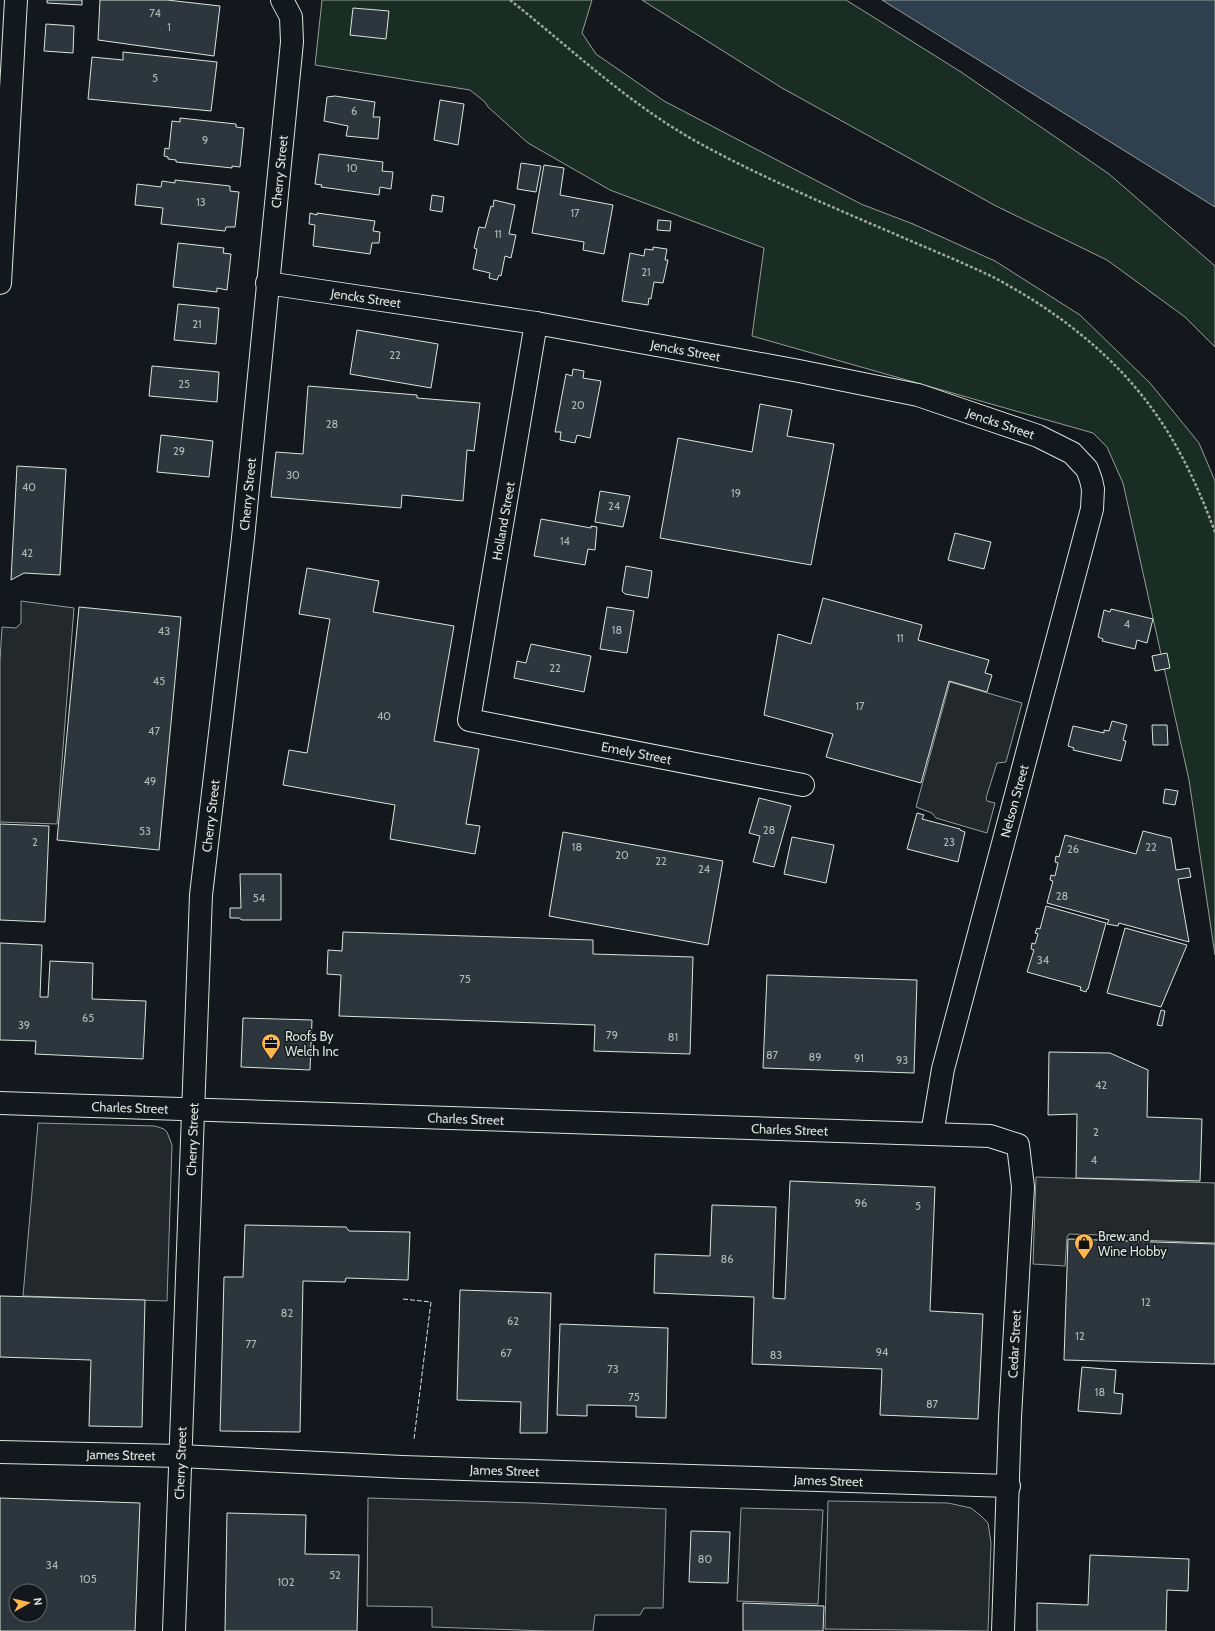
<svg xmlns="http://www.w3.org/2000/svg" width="1215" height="1631" font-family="Cabin,sans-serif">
	<rect width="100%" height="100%" fill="#14181c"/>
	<path fill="#1a2d24" stroke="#939e99" d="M 322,0 L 592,0 L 582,33 L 596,54 L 664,101 L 861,204 L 913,224 L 995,261 L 1080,315 L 1150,383 L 1199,443 L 1215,481 L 1215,955 L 1189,780 L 1123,483 L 1107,447 L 1093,433 L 752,336 L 764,248 L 610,190 L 528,143 L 488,107 L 485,102 L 470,90 L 315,65 Z
		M 642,0 L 846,0 L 961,72 L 1109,174 L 1215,266 L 1215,347 L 1185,317 L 1107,260 L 996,206 L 782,88 Z"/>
	<path fill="#24282b" stroke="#939e99" d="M 21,601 L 74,608 L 57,824 L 0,822 L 0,661 L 2,627 L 16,628 L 21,623 Z
		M 950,682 L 1022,703 L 1006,762 L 997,763 L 986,798 L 987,801 L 995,803 L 987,833 L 936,818 L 932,813 L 916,807 Z
		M 38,1123 L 155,1126 L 164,1129 L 167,1132 L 172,1145 L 167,1301 L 23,1296 Z
		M 1036,1177 L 1215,1183 L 1215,1243 L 1140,1240 L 1136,1236 L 1069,1234 L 1067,1237 L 1065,1266 L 1033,1264 Z
		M 368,1498 L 533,1503 L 666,1509 L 663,1608 L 644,1608 L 640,1615 L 595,1615 L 593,1631 L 547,1631 L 432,1627 L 432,1607 L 367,1606 Z
		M 828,1501 L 948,1503 L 971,1508 L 980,1515 L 988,1523 L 991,1543 L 988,1631 L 825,1629 Z
		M 741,1508 L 823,1510 L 818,1604 L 737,1601 Z"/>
	<path fill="#2f3f4d" stroke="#939e99" d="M 882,0 L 1215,0 L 1215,207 Z"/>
	<path fill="#2c363c" stroke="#d8e6dc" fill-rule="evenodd" d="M 47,0 L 82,0 L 82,5 L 47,3 Z
		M 100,0 L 167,0 L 220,6 L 214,56 L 98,40 Z
		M 353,8 L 389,11 L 386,39 L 350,35 Z
		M 46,24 L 74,26 L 73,53 L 44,51 Z
		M 123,52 L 217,62 L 211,111 L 88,99 L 92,57 L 123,60 Z
		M 335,96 L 375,102 L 373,117 L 380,117 L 378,139 L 346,136 L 348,126 L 324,121 L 327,97 Z
		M 440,100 L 464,104 L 458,145 L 434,140 Z
		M 180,118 L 236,124 L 236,127 L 244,128 L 240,167 L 232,166 L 232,168 L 176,162 L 176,160 L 168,159 L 168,157 L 164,156 L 165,148 L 169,149 L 172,121 L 180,122 Z
		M 319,154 L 383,162 L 382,171 L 393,172 L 391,189 L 380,187 L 379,195 L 321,187 L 322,185 L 315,184 Z
		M 521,163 L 541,166 L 536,192 L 517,189 Z
		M 544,165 L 564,168 L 560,195 L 613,205 L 604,254 L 583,250 L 584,242 L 532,233 Z
		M 175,180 L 230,186 L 230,191 L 239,192 L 235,227 L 226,227 L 225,231 L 161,224 L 163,208 L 135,205 L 137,184 L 161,187 L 162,181 L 175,183 Z
		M 432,195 L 444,197 L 442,212 L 430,210 Z
		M 494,200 L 515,205 L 509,234 L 516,235 L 511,258 L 505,256 L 501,276 L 499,275 L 497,280 L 489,278 L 490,273 L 473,269 L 477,249 L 474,248 L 479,227 L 485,228 L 491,206 L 493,207 Z
		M 310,213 L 317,215 L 317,213 L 375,221 L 373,231 L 380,232 L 379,243 L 372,243 L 370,254 L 313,246 L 315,225 L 309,224 Z
		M 658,220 L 671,221 L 670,231 L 657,230 Z
		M 178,243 L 224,248 L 223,253 L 231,254 L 227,290 L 217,288 L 217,292 L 173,287 Z
		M 653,247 L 667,249 L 665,260 L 668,260 L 663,283 L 654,282 L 651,299 L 649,298 L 648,305 L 622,301 L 630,253 L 644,256 L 645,249 L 653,250 Z
		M 178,304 L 219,308 L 216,344 L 174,340 Z
		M 357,330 L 438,344 L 431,388 L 350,374 Z
		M 152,366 L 219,372 L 217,402 L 149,396 Z
		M 573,369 L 584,371 L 583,378 L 601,381 L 590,438 L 577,435 L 575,443 L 560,440 L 561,432 L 555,432 L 566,374 L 572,376 Z
		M 308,386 L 417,395 L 417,398 L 480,403 L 474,451 L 467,450 L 463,501 L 402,495 L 401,508 L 271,497 L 276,452 L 303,454 Z
		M 760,404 L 792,410 L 787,436 L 834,444 L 811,565 L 660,538 L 678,438 L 752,452 Z
		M 161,435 L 213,441 L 209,477 L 157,472 Z
		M 17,466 L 66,469 L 60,575 L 24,573 L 11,580 Z
		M 600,491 L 630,496 L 623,527 L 595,522 Z
		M 541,519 L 591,528 L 591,526 L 597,527 L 595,550 L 588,549 L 585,565 L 534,556 Z
		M 955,533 L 991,542 L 984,569 L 948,560 Z
		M 626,566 L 652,571 L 648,598 L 625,594 L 622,591 Z
		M 307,568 L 379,581 L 373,612 L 454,626 L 434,741 L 479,749 L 466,824 L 480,826 L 475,854 L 390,839 L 395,805 L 283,785 L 289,750 L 307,753 L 330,619 L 299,614 Z
		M 823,598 L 922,625 L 918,640 L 989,660 L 985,673 L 992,675 L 987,692 L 949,681 L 921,783 L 826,757 L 833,734 L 764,715 L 778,634 L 811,644 Z
		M 79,607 L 181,617 L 159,850 L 57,840 Z
		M 607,607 L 634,611 L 627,653 L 600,649 Z
		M 1111,609 L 1153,619 L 1147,643 L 1137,640 L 1135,649 L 1102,641 L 1103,639 L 1098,637 L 1104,610 L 1110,612 Z
		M 531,644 L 591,656 L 584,692 L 514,678 L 517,661 L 526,663 Z
		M 1167,653 L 1170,668 L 1155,671 L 1152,656 Z
		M 1112,721 L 1127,725 L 1123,740 L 1126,741 L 1121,761 L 1073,750 L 1074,748 L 1068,746 L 1073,726 L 1104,733 L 1104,730 L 1109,731 Z
		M 1152,725 L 1167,725 L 1168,745 L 1153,745 Z
		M 1165,789 L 1178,791 L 1175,805 L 1163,803 Z
		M 759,798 L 791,806 L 774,867 L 753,862 L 760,836 L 749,833 Z
		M 917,813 L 924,815 L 922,819 L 960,829 L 960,830 L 965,832 L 958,862 L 907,849 Z
		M 0,824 L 49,826 L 45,922 L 0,920 Z
		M 1143,831 L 1171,838 L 1176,870 L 1189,868 L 1191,877 L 1178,879 L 1189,942 L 1119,923 L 1118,926 L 1107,924 L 1109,920 L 1047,903 L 1053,881 L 1050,880 L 1051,875 L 1055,876 L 1058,863 L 1055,862 L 1056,856 L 1059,857 L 1065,835 L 1136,854 Z
		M 563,832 L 723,861 L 708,945 L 549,916 Z
		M 792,837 L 834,845 L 826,883 L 784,874 Z
		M 240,874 L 281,874 L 281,920 L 242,920 L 239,918 L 230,918 L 230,908 L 241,908 Z
		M 1046,906 L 1106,923 L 1088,989 L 1087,989 L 1086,992 L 1080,990 L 1081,987 L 1027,972 L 1034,950 L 1031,949 L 1032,943 L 1035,944 L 1038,934 L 1035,933 L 1037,928 L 1040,929 Z
		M 1125,928 L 1187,945 L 1161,1007 L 1107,993 Z
		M 343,932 L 593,940 L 593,954 L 693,957 L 690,1054 L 594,1051 L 595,1025 L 339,1016 L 341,975 L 327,974 L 328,950 L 342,951 Z
		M 0,943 L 42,945 L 40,997 L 48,997 L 50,961 L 93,963 L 92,999 L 146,1001 L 143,1059 L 35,1054 L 36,1041 L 0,1040 Z
		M 767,975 L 917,980 L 914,1073 L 763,1068 Z
		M 1161,1010 L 1165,1011 L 1162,1026 L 1157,1025 Z
		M 243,1018 L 312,1020 L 310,1070 L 241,1067 Z
		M 1049,1052 L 1110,1053 L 1148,1070 L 1147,1117 L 1202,1119 L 1200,1181 L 1076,1178 L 1077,1114 L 1048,1115 Z
		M 790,1181 L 935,1187 L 930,1311 L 983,1314 L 978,1419 L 880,1415 L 882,1369 L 752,1364 L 754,1297 L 654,1293 L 655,1254 L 710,1256 L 712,1205 L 776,1207 L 773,1298 L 785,1299 Z
		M 245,1225 L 346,1227 L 349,1231 L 410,1232 L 408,1280 L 346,1278 L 345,1282 L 303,1281 L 300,1432 L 220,1431 L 224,1277 L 243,1277 Z
		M 1068,1239 L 1215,1244 L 1215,1364 L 1064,1360 Z
		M 460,1290 L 551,1293 L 547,1433 L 520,1433 L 521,1402 L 457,1400 Z
		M 0,1296 L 145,1300 L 142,1427 L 89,1426 L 91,1360 L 0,1357 Z
		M 560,1324 L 668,1328 L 666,1418 L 636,1417 L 636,1406 L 587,1405 L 587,1416 L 557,1415 Z
		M 1082,1367 L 1116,1370 L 1114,1393 L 1123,1394 L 1121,1414 L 1078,1411 Z
		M 0,1498 L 140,1503 L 135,1631 L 0,1631 ZM 16,1591 L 40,1591 L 40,1615 L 16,1615 Z
		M 227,1513 L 306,1515 L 305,1554 L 359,1555 L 357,1631 L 225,1631 Z
		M 691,1531 L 730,1532 L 728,1583 L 689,1582 Z
		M 1090,1555 L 1189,1559 L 1188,1591 L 1167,1590 L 1166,1631 L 1037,1631 L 1037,1603 L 1088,1605 Z
		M 743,1603 L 824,1606 L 823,1631 L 743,1631 Z"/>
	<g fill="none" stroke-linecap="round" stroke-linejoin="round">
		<defs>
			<g id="minor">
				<path d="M 0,283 L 16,0"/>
				<path id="s1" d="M 267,283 L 536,323 L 799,371 L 918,395 L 1038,436 L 1072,453 L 1087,469 L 1091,480 L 1093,489 L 1092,509 L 943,1069 L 932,1134"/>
				<path id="s2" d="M 536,323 L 469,720 L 803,785"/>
				<path id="s3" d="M 0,1103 L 990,1136 L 1018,1145 L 1023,1187 L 1010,1417 L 1003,1631"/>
				<path id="s4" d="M 0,1452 L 180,1456 L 402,1467 L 1009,1486"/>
				<path id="s5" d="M 174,1631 L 201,895 L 243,538 L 292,42 L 291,17 L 282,0"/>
			</g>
		</defs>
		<use href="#minor" stroke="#d8e6dc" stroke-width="24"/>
		<path stroke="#9da8a2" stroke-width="2.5" stroke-dasharray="3 2" stroke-linecap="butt" d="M 510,0 C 573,50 627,103 699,143 C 763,178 830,206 897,235 C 929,249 962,262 993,277 C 1054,309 1113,354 1153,410 C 1180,447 1199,489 1215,532"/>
		<use href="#minor" stroke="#14181c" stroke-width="22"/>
		<path stroke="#d8e6dc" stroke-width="1" stroke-dasharray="5 2" stroke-linecap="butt" d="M 403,1299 L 431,1302 L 414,1439"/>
	</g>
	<defs>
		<symbol id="office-pin" viewBox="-11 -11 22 30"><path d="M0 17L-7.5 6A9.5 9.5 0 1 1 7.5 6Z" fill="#ffb74d" stroke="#14181c"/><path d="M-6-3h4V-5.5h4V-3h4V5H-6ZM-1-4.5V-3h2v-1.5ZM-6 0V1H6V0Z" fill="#111"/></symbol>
		<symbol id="shop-pin" viewBox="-11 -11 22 30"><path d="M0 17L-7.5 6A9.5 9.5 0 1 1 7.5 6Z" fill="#ffb74d" stroke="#14181c"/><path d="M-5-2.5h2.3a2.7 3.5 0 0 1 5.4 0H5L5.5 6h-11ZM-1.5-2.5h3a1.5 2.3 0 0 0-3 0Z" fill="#111"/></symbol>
	</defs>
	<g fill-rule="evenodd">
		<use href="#office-pin" x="260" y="1032" width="22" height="30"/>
		<use href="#shop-pin" x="1073" y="1232" width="22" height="30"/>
	</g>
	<g text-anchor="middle" stroke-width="3" stroke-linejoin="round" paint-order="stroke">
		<g font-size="11" fill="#adbab4">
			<text x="155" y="17">74</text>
			<text x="169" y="31">1</text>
			<text x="155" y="82">5</text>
			<text x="354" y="115">6</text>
			<text x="205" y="144">9</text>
			<text x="352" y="172">10</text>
			<text x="201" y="206">13</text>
			<text x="575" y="217">17</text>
			<text x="498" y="238">11</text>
			<text x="646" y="276">21</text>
			<text x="197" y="328">21</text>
			<text x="395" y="359">22</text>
			<text x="184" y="388">25</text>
			<text x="578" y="409">20</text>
			<text x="332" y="428">28</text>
			<text x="179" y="455">29</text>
			<text x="293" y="479">30</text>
			<text x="29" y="491">40</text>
			<text x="736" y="497">19</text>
			<text x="614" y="510">24</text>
			<text x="565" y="545">14</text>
			<text x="27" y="557">42</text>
			<text x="1127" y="628">4</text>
			<text x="617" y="634">18</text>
			<text x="164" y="635">43</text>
			<text x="900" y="642">11</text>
			<text x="555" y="672">22</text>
			<text x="159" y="685">45</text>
			<text x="860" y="710">17</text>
			<text x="384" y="720">40</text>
			<text x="154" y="735">47</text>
			<text x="150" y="785">49</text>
			<text x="769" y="834">28</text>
			<text x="145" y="835">53</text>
			<text x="35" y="846">2</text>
			<text x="949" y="846">23</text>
			<text x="577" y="851">18</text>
			<text x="1151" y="851">22</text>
			<text x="1073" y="853">26</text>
			<text x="622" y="859">20</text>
			<text x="661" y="865">22</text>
			<text x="704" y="873">24</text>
			<text x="1062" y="900">28</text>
			<text x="259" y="902">54</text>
			<text x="1043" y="964">34</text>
			<text x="465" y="983">75</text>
			<text x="88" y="1022">65</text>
			<text x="24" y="1029">39</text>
			<text x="612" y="1039">79</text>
			<text x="673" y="1041">81</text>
			<text x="772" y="1059">87</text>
			<text x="815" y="1061">89</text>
			<text x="859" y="1062">91</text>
			<text x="902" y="1064">93</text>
			<text x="1101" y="1089">42</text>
			<text x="1096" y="1136">2</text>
			<text x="1094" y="1164">4</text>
			<text x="861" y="1207">96</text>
			<text x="918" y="1210">5</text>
			<text x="727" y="1263">86</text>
			<text x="1146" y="1306">12</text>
			<text x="287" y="1317">82</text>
			<text x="513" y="1325">62</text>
			<text x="1080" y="1340">12</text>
			<text x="251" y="1348">77</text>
			<text x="882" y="1356">94</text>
			<text x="506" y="1357">67</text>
			<text x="776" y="1359">83</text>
			<text x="613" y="1373">73</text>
			<text x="1100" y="1396">18</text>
			<text x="634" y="1401">75</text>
			<text x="932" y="1408">87</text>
			<text x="705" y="1563">80</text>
			<text x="52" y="1569">34</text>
			<text x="335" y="1579">52</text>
			<text x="88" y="1583">105</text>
			<text x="286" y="1586">102</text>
		</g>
		<g font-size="13" fill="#d8e6dc" stroke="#14181c">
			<text dy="5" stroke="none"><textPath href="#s5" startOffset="1464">Cherry Street</textPath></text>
			<text dy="5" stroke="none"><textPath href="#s1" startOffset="100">Jencks Street</textPath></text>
			<text dy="5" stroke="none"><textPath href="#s1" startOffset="424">Jencks Street</textPath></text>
			<text dy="5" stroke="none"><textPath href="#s1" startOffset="748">Jencks Street</textPath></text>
			<text dy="5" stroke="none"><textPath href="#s5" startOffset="1140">Cherry Street</textPath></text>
			<text transform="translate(503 521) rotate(-80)" y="5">Holland Street</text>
			<text dy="5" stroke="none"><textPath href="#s2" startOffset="573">Emely Street</textPath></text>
			<text transform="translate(1014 801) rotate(-75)" y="5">Nelson Street</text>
			<text dy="5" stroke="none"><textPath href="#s5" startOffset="816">Cherry Street</textPath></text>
			<text dy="5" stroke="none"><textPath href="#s3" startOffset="130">Charles Street</textPath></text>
			<text dy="5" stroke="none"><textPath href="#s3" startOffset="466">Charles Street</textPath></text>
			<text dy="5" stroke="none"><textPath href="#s3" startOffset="790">Charles Street</textPath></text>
			<text dy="5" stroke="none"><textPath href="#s5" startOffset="492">Cherry Street</textPath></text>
			<text transform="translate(1014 1344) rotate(-87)" y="5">Cedar Street</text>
			<text dy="5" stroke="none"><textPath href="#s4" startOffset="121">James Street</textPath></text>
			<text dy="5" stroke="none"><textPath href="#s5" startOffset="168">Cherry Street</textPath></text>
			<text dy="5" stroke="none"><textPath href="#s4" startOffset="505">James Street</textPath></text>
			<text dy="5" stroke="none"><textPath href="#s4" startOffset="829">James Street</textPath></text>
		</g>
		<g font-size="13" fill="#d8e6dc" stroke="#14181c" text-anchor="start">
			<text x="285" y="1041">Roofs By<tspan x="285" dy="15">Welch Inc</tspan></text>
			<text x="1098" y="1241">Brew and<tspan x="1098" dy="15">Wine Hobby</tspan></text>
		</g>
	</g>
	<g transform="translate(28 1603) rotate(82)"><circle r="19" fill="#14181c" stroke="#626a69"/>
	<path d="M0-3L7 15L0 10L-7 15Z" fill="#ffb74d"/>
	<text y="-6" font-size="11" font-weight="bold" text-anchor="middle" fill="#d8e6dc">N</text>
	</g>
</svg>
